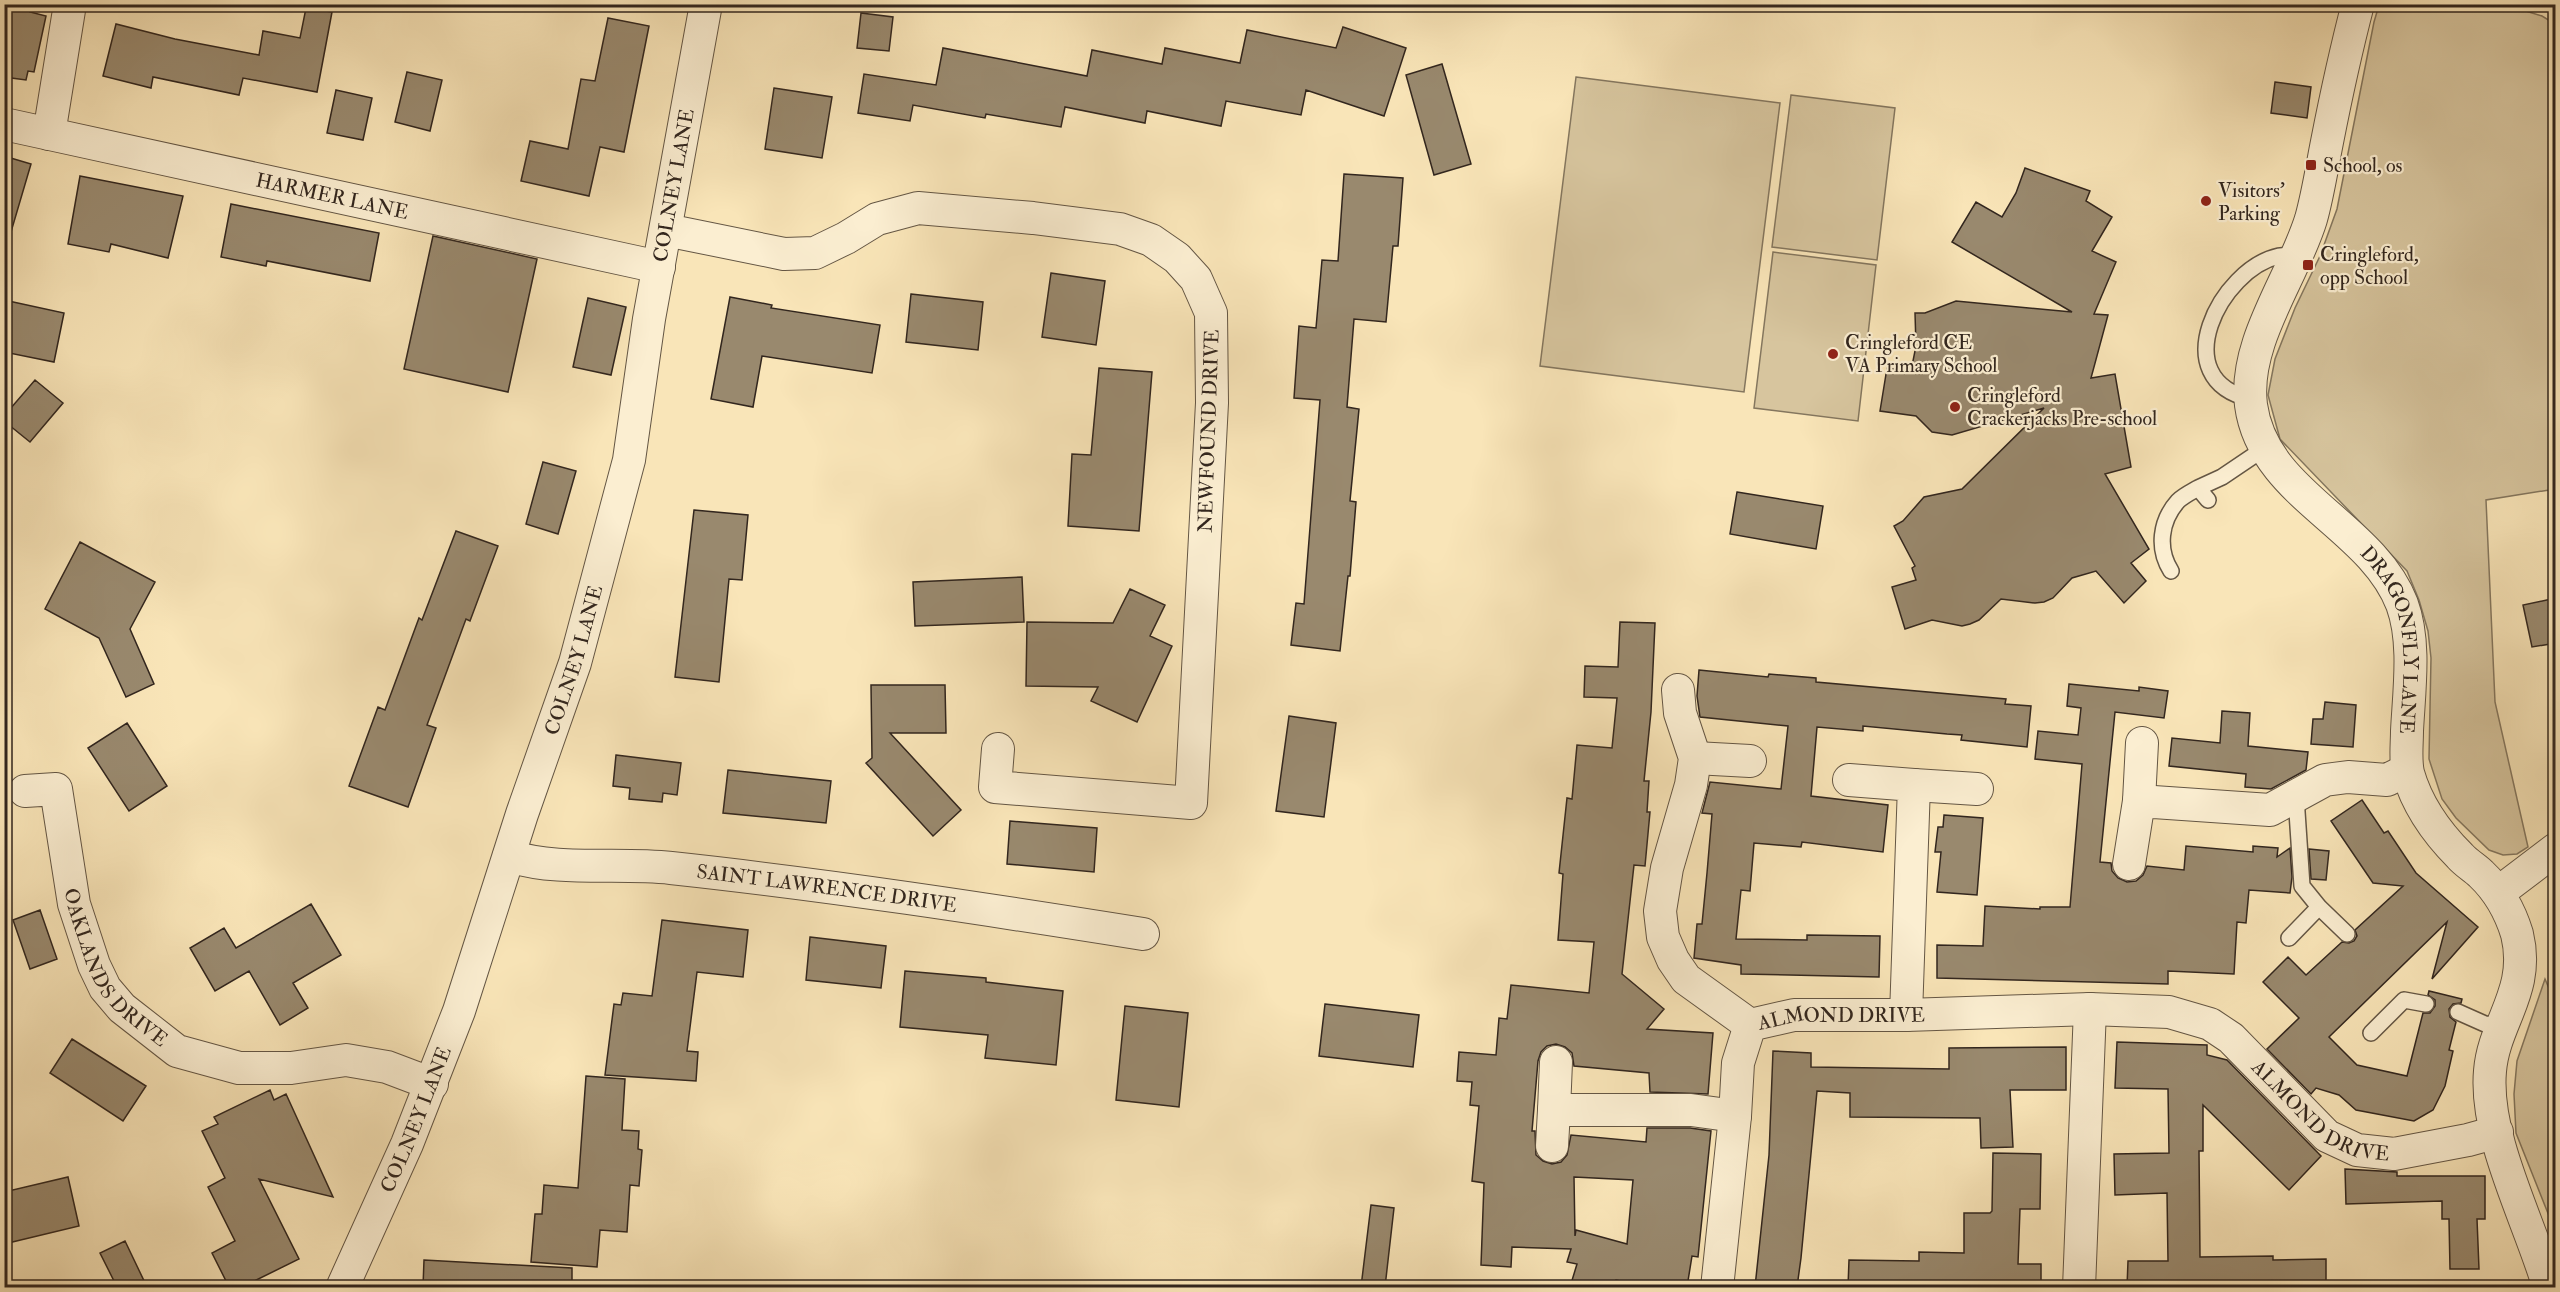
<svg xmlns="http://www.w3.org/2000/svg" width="2560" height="1292" font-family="'IM FELL Double Pica',serif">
	<rect width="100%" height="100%" fill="#f9e5b8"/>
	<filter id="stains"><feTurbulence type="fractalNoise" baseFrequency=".00333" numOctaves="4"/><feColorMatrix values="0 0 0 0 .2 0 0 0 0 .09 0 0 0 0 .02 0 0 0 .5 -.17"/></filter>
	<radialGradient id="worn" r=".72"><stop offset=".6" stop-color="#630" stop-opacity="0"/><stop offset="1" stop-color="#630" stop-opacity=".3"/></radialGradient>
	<path fill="#d7c59e" stroke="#84765e" stroke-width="1.5" d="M 2379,5 L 2506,5 L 2542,16 L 2555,24 L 2555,489 L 2486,500 L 2495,702 L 2528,847 L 2517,854 L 2503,855 L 2489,850 L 2456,818 L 2442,799 L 2429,759 L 2431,658 L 2428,631 L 2419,600 L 2407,571 L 2280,439 L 2268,395 L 2275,359 L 2295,308 L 2320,256 L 2337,209 L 2374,22 Z
		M 1576,77 L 1780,103 L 1744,392 L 1540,366 Z
		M 1791,95 L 1895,108 L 1877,260 L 1772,247 Z
		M 1773,252 L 1876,265 L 1858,421 L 1754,408 Z
		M 2545,979 L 2556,1005 L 2555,1231 L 2516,1133 L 2514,1094 L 2517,1061 Z"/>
	<path fill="#99896e" stroke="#32261e" stroke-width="1.5" fill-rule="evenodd" d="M 4,4 L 31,4 L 30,12 L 46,16 L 34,72 L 28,71 L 26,80 L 4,77 Z
		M 306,8 L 332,12 L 317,92 L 243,78 L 239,95 L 153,77 L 151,88 L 103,76 L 116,24 L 175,39 L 259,55 L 263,31 L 300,38 Z
		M 861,13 L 893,17 L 889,51 L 857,48 Z
		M 608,18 L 649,26 L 624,152 L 600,147 L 589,196 L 521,181 L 530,141 L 568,149 L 581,79 L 595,81 Z
		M 1343,27 L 1406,48 L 1384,116 L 1306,90 L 1301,115 L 1226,101 L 1221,126 L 1147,111 L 1145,123 L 1065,107 L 1061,127 L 986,114 L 985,118 L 913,105 L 910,121 L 858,113 L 864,74 L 936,85 L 943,48 L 1087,76 L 1092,50 L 1162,64 L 1165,48 L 1240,63 L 1247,30 L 1336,48 Z
		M 1442,64 L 1471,164 L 1434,175 L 1406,75 Z
		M 407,72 L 442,80 L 430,131 L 395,122 Z
		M 2275,82 L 2311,87 L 2307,118 L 2271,113 Z
		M 774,88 L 832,97 L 822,158 L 765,149 Z
		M 336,90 L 372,98 L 363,140 L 327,133 Z
		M 4,156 L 31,164 L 11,232 L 4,231 Z
		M 2025,168 L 2090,191 L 2086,201 L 2112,217 L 2092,251 L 2116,262 L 2094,314 L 2108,315 L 2091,378 L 2115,374 L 2131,467 L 2105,474 L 2149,549 L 2131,563 L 2146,581 L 2124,603 L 2096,571 L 2072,578 L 2053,598 L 2044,602 L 2035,603 L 2001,599 L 1979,620 L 1970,624 L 1962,626 L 1932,620 L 1905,629 L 1892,587 L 1916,580 L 1912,568 L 1915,566 L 1894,526 L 1903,521 L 1924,497 L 1962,489 L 2044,408 L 1952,435 L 1932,432 L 1916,416 L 1880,411 L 1887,368 L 1911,371 L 1916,346 L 1915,313 L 1925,313 L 1956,301 L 2072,312 L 1952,242 L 1976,202 L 2002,217 L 2016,193 Z
		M 1344,174 L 1403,178 L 1398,246 L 1393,246 L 1386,322 L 1354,319 L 1347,407 L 1359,409 L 1350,501 L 1356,502 L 1350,576 L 1348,576 L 1340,651 L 1291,645 L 1296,603 L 1304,604 L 1320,400 L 1294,398 L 1299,326 L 1316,328 L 1322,260 L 1338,261 Z
		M 80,176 L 183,196 L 168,258 L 111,244 L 109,252 L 68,244 Z
		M 231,204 L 379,233 L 370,281 L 267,261 L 266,266 L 221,257 Z
		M 433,236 L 537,259 L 508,392 L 404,369 Z
		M 1051,273 L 1105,281 L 1096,345 L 1042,337 Z
		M 911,294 L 983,302 L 978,350 L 906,342 Z
		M 730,297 L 772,305 L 771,308 L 880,325 L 872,373 L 762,356 L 753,407 L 711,399 Z
		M 588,298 L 626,307 L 611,375 L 573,367 Z
		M 4,300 L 64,313 L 54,362 L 4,352 Z
		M 1099,368 L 1152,372 L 1139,531 L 1068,526 L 1072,454 L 1091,455 Z
		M 35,380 L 63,403 L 30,442 L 4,421 L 4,416 Z
		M 543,462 L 576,471 L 558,534 L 526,524 Z
		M 1737,492 L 1823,506 L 1816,549 L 1730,534 Z
		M 694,510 L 748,515 L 742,580 L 729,579 L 719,682 L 675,677 Z
		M 456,531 L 498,546 L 470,621 L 466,619 L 427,725 L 436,728 L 408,807 L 349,786 L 378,707 L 385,710 L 419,618 L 422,620 Z
		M 80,542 L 155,582 L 130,629 L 154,684 L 126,697 L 99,638 L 45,609 Z
		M 1022,577 L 1024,622 L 915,626 L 913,582 Z
		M 1130,589 L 1165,605 L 1150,636 L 1172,646 L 1137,722 L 1091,701 L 1098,687 L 1026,686 L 1027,622 L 1113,623 Z
		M 2556,598 L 2556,643 L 2532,647 L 2523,605 Z
		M 1620,622 L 1655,623 L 1651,712 L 1644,781 L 1649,781 L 1647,812 L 1650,812 L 1645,866 L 1634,865 L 1622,974 L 1664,1009 L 1647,1029 L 1713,1033 L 1708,1094 L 1650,1092 L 1649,1073 L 1574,1066 L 1572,1053 L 1565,1047 L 1556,1044 L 1547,1046 L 1541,1052 L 1538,1061 L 1532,1131 L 1535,1131 L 1536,1155 L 1543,1161 L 1552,1164 L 1561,1162 L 1567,1155 L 1571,1135 L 1646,1142 L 1647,1128 L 1690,1128 L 1711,1131 L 1698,1257 L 1692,1256 L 1687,1287 L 1653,1287 L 1616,1280 L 1613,1287 L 1570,1287 L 1577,1264 L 1567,1262 L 1571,1249 L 1512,1247 L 1511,1267 L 1481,1265 L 1484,1183 L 1472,1181 L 1479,1106 L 1470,1105 L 1472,1082 L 1457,1081 L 1459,1052 L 1496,1055 L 1499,1018 L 1507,1019 L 1511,985 L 1589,993 L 1594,942 L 1558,940 L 1563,874 L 1559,873 L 1567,798 L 1572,799 L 1577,745 L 1612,748 L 1617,698 L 1584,697 L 1585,666 L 1618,667 ZM 1574,1177 L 1633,1180 L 1627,1244 L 1576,1230 L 1575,1236 Z
		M 1699,670 L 1768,677 L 1769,674 L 1816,678 L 1816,682 L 2006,699 L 2005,704 L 2031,706 L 2027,747 L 1961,740 L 1962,735 L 1947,734 L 1863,726 L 1863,731 L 1817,727 L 1811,796 L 1888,805 L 1883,852 L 1802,842 L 1801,847 L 1754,843 L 1750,891 L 1741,890 L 1736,939 L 1807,940 L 1807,935 L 1880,936 L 1879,977 L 1741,974 L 1741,965 L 1694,958 L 1697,924 L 1702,924 L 1707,873 L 1712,814 L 1702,813 L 1710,782 L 1781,789 L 1788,726 L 1700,717 L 1697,696 Z
		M 2069,684 L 2139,691 L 2139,687 L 2168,691 L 2164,718 L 2115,712 L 2100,862 L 2111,863 L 2112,871 L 2118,878 L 2127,882 L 2136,881 L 2143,875 L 2147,866 L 2184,870 L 2186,846 L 2253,852 L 2253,846 L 2278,848 L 2277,857 L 2290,848 L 2292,877 L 2290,893 L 2249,890 L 2246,923 L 2237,922 L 2234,974 L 2168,971 L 2168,984 L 1937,978 L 1937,945 L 1983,946 L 1985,906 L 2040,909 L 2040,907 L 2070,907 L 2082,764 L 2035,759 L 2038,731 L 2078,735 L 2081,708 L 2067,706 Z
		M 871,685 L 945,685 L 946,733 L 890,733 L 961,810 L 933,836 L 866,763 L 872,758 Z
		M 2325,702 L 2356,705 L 2353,747 L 2311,744 L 2313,719 L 2323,719 Z
		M 2222,711 L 2250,713 L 2248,746 L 2308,752 L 2306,770 L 2271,789 L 2245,787 L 2246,774 L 2169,766 L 2172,738 L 2220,743 Z
		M 1289,716 L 1336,723 L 1324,817 L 1276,811 Z
		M 127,723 L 167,786 L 129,811 L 88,748 Z
		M 616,755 L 681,763 L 677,795 L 663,793 L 662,802 L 629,799 L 630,788 L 613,786 Z
		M 728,770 L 831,781 L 826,823 L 723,813 Z
		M 2362,800 L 2384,833 L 2388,831 L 2416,873 L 2478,927 L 2432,979 L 2447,922 L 2329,1037 L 2357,1065 L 2407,1076 L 2423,1013 L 2430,1013 L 2435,1006 L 2435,1000 L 2428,995 L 2429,991 L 2462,999 L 2461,1003 L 2453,1004 L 2449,1009 L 2450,1017 L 2456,1022 L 2449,1050 L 2453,1051 L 2445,1086 L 2433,1110 L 2414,1121 L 2356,1110 L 2339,1095 L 2316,1088 L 2311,1094 L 2267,1049 L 2299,1018 L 2263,982 L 2288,957 L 2306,975 L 2342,942 L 2349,943 L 2354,941 L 2357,936 L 2355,930 L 2403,886 L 2373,883 L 2331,821 Z
		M 1944,815 L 1983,818 L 1977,895 L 1937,892 L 1941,852 L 1935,852 L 1938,827 L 1943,827 Z
		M 1010,821 L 1097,828 L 1094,872 L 1007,864 Z
		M 2309,849 L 2329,851 L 2326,880 L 2311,879 Z
		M 311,904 L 341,955 L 293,983 L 308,1008 L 280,1025 L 249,971 L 215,991 L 190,948 L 224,928 L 236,948 Z
		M 40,910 L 57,959 L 30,969 L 13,920 Z
		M 662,920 L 748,930 L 743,977 L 697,972 L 687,1051 L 698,1052 L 696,1081 L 605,1075 L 614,1004 L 621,1005 L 623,993 L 652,996 Z
		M 810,937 L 886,946 L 881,988 L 806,980 Z
		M 905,971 L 986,978 L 986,982 L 1063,991 L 1056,1065 L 985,1058 L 988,1035 L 900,1027 Z
		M 1325,1004 L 1419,1015 L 1413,1067 L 1319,1056 Z
		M 1125,1006 L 1188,1013 L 1179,1107 L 1116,1100 Z
		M 72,1039 L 146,1086 L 123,1121 L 50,1073 Z
		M 2117,1042 L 2207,1045 L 2207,1055 L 2227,1060 L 2321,1156 L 2289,1190 L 2203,1105 L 2203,1151 L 2199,1151 L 2200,1257 L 2273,1256 L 2273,1260 L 2326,1259 L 2326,1287 L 2127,1287 L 2128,1261 L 2168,1261 L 2167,1193 L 2115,1195 L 2114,1154 L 2169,1153 L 2168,1089 L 2115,1088 Z
		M 2066,1047 L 2066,1090 L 2010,1090 L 2013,1147 L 1981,1148 L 1980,1118 L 1850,1117 L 1850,1093 L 1817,1091 L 1801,1258 L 1797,1287 L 1755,1287 L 1769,1155 L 1773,1051 L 1811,1053 L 1811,1067 L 1949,1069 L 1949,1048 Z
		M 586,1076 L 625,1079 L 622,1130 L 639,1131 L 638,1149 L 642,1150 L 639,1186 L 630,1185 L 627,1232 L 600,1230 L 597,1267 L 531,1262 L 535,1214 L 542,1214 L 544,1185 L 578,1188 Z
		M 270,1090 L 274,1100 L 286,1094 L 333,1197 L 259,1179 L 299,1259 L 242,1287 L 229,1287 L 212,1253 L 235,1241 L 208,1187 L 225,1178 L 202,1131 L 218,1124 L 214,1117 Z
		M 1993,1153 L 2041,1154 L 2040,1209 L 2020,1209 L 2018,1264 L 2041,1264 L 2041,1287 L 1848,1287 L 1849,1260 L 1919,1261 L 1919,1252 L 1964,1253 L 1964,1213 L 1990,1213 L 1992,1211 Z
		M 2345,1169 L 2397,1172 L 2397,1176 L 2485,1176 L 2485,1219 L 2477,1219 L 2479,1269 L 2450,1269 L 2449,1219 L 2442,1219 L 2442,1201 L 2346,1204 Z
		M 68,1177 L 79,1226 L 4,1244 L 4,1192 Z
		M 1371,1205 L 1394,1208 L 1385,1287 L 1361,1287 Z
		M 125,1241 L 147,1287 L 117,1287 L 100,1253 Z
		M 424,1260 L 572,1268 L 572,1287 L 423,1287 Z"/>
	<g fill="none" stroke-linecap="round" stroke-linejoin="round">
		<defs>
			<path id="service" d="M 2251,399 C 2164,380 2220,269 2279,256 C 2284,255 2291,257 2297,257
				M 2198,488 L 2222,477 L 2265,448
				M 2171,571 C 2157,549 2160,521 2178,501 C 2183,496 2191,492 2198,488 L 2208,500
				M 2296,797 L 2302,886 L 2319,907 L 2347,934
				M 2289,938 L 2319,907
				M 2458,1012 L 2485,1024 L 2503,1027
				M 2371,1033 L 2404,1000 L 2426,1004"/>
			<g id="minor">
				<path id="s1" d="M 2358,4 C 2346,50 2336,96 2327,142 C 2322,167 2318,194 2311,219 C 2293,278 2243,342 2251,405 C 2263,495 2371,524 2402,604 C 2416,642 2409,691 2407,731 C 2407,744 2405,760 2408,773 C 2417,805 2437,833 2460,856 C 2466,863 2475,868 2481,874 C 2499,891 2510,911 2517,934 C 2531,991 2494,1022 2490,1071 C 2484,1138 2530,1222 2549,1288"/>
				<path id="s2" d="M 4,124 L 659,267"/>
				<path d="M 49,134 L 70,4"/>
				<path d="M 666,230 L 784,254 L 815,253 L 846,238 L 877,219 L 918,208 L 1033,218 L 1120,229 L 1151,240 L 1177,258 L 1196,279 L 1211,313 L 1212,403 L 1191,803 L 995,787 L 998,749"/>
				<path d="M 1678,690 L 1680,713 L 1695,758 L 1691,785 L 1667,868 L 1660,911 L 1663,937 L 1673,960 L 1686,979 L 1750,1025"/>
				<path d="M 1695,758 L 1750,761"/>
				<path d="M 1849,780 L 1914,785 L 1906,1015"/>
				<path d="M 1914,785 L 1977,789"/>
				<path id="s3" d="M 25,791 L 56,789 L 74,904 L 94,965 L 105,988 L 122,1008 L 177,1051 L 239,1068 L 291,1068 L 346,1060 L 387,1067 L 432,1084"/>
				<path d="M 2139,801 L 2142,743"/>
				<path id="s4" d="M 509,856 C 560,872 618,862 671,868 C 829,885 986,909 1143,934"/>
				<path d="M 2129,864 L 2139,801 L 2270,810 L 2325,780 L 2348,777 L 2387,780 L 2407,770"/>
				<path d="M 2498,893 L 2556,849"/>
				<path d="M 1554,1110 L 1556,1062"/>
				<path d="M 1552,1146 L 1554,1110 L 1691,1110 L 1735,1116"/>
				<path id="s5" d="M 342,1288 L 407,1144 L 459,1011 L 522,814 L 575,663 L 629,460 L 649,319 L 706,4"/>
				<path id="s6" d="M 1717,1288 L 1735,1116 L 1738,1063 L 1750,1025 L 1794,1015 L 1906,1015 L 2090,1009 L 2169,1012 L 2210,1024 L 2231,1038 L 2327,1136 L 2357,1150 L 2394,1154 L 2468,1140 L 2497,1132"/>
				<path d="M 2079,1288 L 2090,1009"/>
			</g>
		</defs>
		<use href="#service" stroke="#645644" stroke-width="18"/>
		<use href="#minor" stroke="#645644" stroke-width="34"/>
		<use href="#service" stroke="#fbeed1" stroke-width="15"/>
		<use href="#minor" stroke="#fbeed1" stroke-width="32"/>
	</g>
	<g fill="#8f2418" stroke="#fbeed1" stroke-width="2">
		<rect x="2305" y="159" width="12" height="12" rx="3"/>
		<circle cx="2206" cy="201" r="6"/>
		<rect x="2302" y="259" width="12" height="12" rx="3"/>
		<circle cx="1833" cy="354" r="6"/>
		<circle cx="1955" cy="407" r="6"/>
	</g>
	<g text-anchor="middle" stroke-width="4.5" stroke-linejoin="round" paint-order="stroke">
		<g font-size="20" fill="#32261e" stroke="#fbeed1" text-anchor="start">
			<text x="2323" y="172">School, os</text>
			<text x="2218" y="197">Visitors’<tspan x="2218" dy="23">Parking</tspan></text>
			<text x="2320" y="261">Cringleford,<tspan x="2320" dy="23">opp School</tspan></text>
			<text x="1845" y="349">Cringleford CE<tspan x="1845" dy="23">VA Primary School</tspan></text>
			<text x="1967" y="402">Cringleford<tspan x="1967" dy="23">Crackerjacks Pre-school</tspan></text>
		</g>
		<g font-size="20" fill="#32261e" stroke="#fbeed1">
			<text dy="7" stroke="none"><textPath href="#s5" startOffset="1156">COLNEY LANE</textPath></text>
			<text dy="7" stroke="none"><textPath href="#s2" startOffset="336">HARMER LANE</textPath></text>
			<text transform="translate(1208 431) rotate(-88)" y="7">NEWFOUND DRIVE</text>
			<text dy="7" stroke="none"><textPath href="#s1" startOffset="704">DRAGONFLY LANE</textPath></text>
			<text dy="7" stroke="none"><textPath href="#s5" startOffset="670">COLNEY LANE</textPath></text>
			<text dy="7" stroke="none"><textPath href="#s4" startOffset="320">SAINT LAWRENCE DRIVE</textPath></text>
			<text dy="7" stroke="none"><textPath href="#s3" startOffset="225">OAKLANDS DRIVE</textPath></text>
			<text dy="7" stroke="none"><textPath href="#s6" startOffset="358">ALMOND DRIVE</textPath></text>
			<text dy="7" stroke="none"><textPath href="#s6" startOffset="873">ALMOND DRIVE</textPath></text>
			<text dy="7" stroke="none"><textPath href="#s5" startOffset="184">COLNEY LANE</textPath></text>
		</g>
	</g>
	<rect width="2560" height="1292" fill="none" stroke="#f9e5b8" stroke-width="24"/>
	<rect x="6" y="6" width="2548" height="1280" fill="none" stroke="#32261e" stroke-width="3"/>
	<rect x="12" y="12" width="2536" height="1268" fill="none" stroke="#32261e" stroke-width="1.5"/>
	<rect width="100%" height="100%" filter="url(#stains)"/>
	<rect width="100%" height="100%" fill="url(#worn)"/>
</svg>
